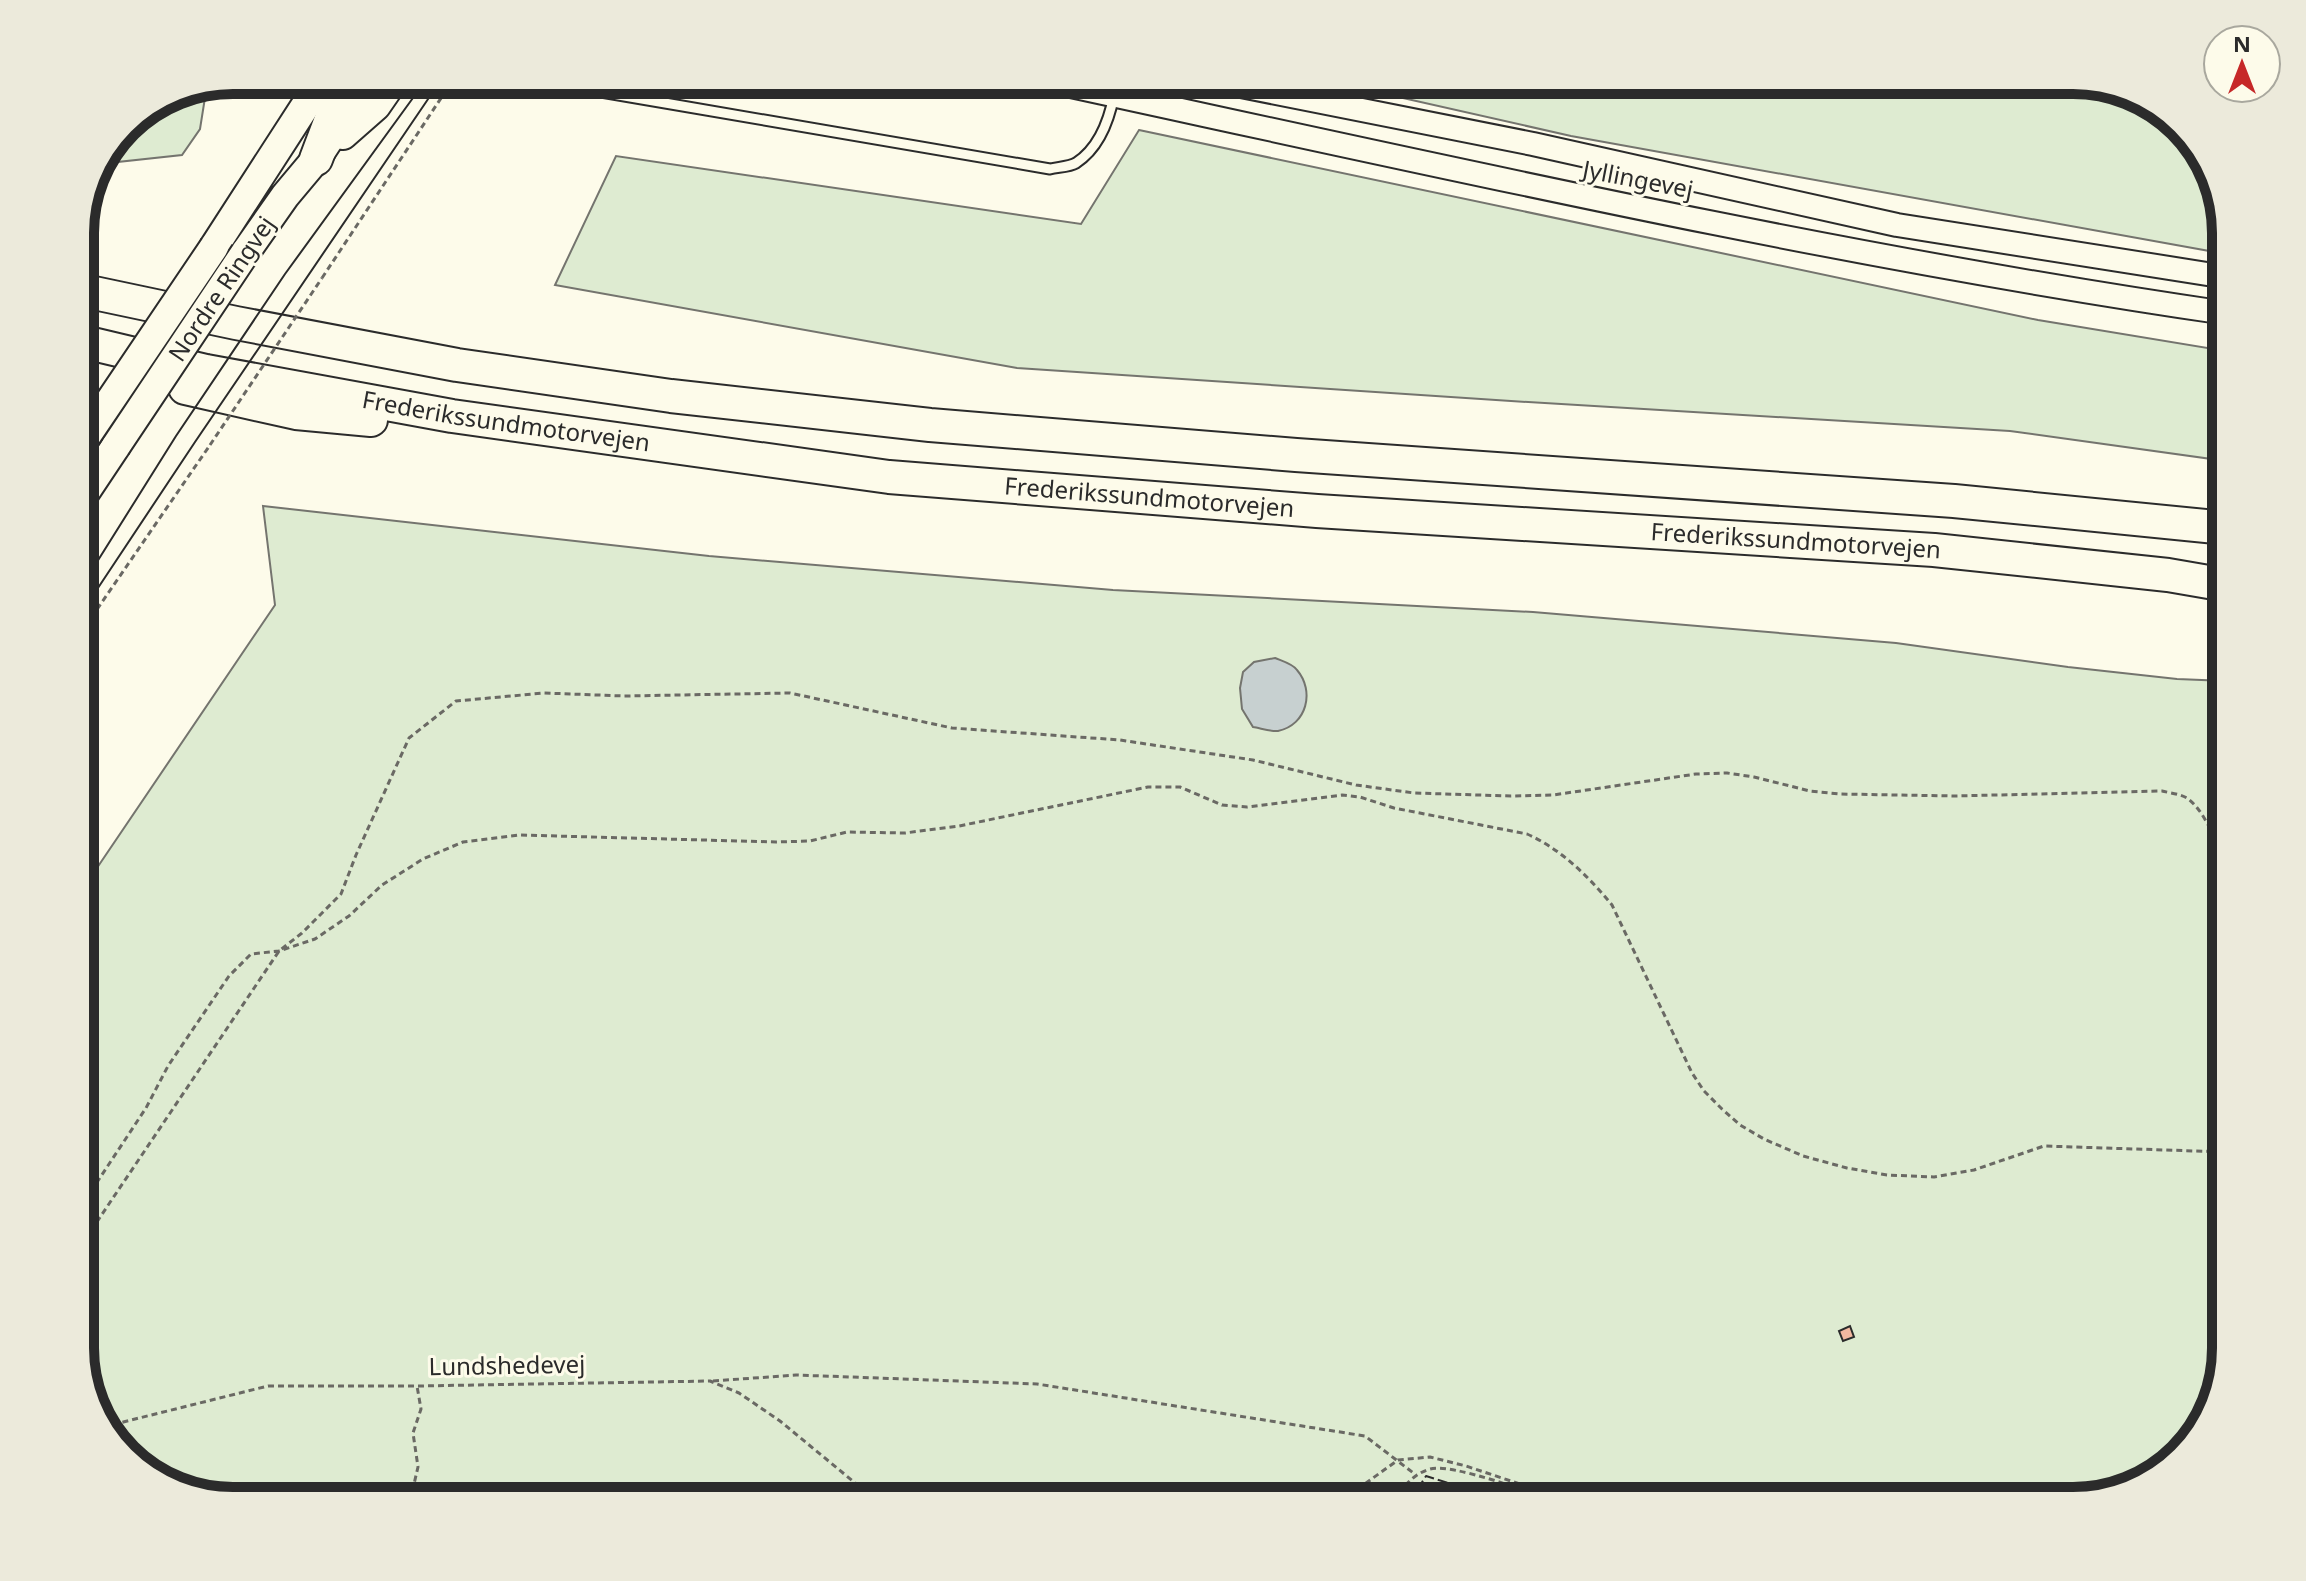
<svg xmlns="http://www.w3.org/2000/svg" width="2306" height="1581" font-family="'Noto Sans',sans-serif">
	<rect width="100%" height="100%" fill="#fdfbea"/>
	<path fill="#deebd1" stroke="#74746e" stroke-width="2" d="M 1323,80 L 2025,80 L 2160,108 L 2210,165 L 2226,233 L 2226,254 L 1571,136 Z
		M 207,85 L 200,129 L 182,155 L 108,163 L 125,125 L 175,92 Z
		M 1139,130 L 2038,320 L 2226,351 L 2226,461 L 2010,431 L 1511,401 L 1017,368 L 555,285 L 616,156 L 1081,224 Z
		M 263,506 L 709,556 L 1113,590 L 1533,612 L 1896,643 L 2068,667 L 2177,679 L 2226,681 L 2226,1348 L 2200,1433 L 2149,1481 L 2073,1501 L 233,1501 L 148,1475 L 100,1424 L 80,1357 L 80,893 L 275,605 Z"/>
	<path fill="#c7d0d0" stroke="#74746e" stroke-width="2" d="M 1275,658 C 1282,661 1293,664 1297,670 C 1315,691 1307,725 1278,731 C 1271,732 1260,728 1253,727 L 1242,709 L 1240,688 L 1243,672 L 1254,662 Z"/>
	<path fill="#f2b8a0" stroke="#2b2b2b" stroke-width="2" d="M 1850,1326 L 1854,1337 L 1843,1341 L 1839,1331 Z"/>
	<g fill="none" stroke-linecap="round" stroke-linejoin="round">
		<defs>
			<path id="service" d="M 595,91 L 1050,169 C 1058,167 1069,167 1076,163 C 1099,148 1109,121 1114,95"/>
			<path id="tertiary" d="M 1043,80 C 1436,165 1828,255 2226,313
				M 1211,80 L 1533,144 L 1897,225 L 2226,277"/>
			<path id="primary" d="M 343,135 L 376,106 L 394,80
				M 214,247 L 322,80
				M 245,253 L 285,196 L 316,159 L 368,80
				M 80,500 L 116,446"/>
			<g id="motorway">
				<path d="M 316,159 L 336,106 L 352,80"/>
				<path d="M 80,290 L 236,323 L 457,365 L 671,396 L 930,425 L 1296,455 L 1954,501 L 2226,528"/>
				<path id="s1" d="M 80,341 L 206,371 L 452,416 L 889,477 L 1317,511 L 1934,550 L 2168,575 L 2226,585"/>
				<path d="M 185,388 L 296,413 L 371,420"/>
			</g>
		</defs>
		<use href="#service" stroke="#2b2b2b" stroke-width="13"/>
		<use href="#tertiary" stroke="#2b2b2b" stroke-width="26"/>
		<use href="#primary" stroke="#2b2b2b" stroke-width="32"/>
		<use href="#motorway" stroke="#2b2b2b" stroke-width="36"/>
		<path stroke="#6a6964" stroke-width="3" stroke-dasharray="6 4" stroke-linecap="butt" d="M 971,80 L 1026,91
			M 322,278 L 453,80
			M 80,634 L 210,445
			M 80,1208 L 146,1108 L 168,1066 L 229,976 L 251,954 L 279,951 L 315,939 L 349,916 L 382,885 L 423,859 L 463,842 L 519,835 L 776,842 L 810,841 L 847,832 L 905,833 L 959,826 L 1148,787 L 1180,787 L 1222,805 L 1247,807 L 1342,795 L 1360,797 L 1394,808 L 1527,834 C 1561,849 1589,877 1612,905 L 1692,1073 L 1704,1091 L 1722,1109 L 1740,1125 L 1764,1139 L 1803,1156 L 1847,1168 L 1887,1175 L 1934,1177 L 1974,1170 L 2044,1146 L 2226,1152
			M 80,1247 L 279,951 L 302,933 L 341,894 L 356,855 L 409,738 L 456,701 L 544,693 L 624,696 L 790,693 L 952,728 L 1120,740 L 1253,760 L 1356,785 L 1414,793 L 1511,796 L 1553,795 L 1696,774 L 1727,773 L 1754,777 L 1810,791 L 1840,794 L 1955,796 L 2162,791 C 2170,793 2180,794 2187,798 C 2205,811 2211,836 2226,852
			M 713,1381 L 796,1375 L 1037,1384 L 1365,1436 L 1416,1475
			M 103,1427 L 268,1386 L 417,1386 L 710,1381 L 739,1393 L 780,1421 L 877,1501
			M 1401,1489 L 1444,1501
			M 410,1501 L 418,1467 L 413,1433 L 421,1409 L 417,1386
			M 1341,1501 L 1398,1460 L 1430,1457 L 1466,1466 L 1571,1501
			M 1393,1501 C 1403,1487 1413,1474 1430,1469 C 1453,1463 1530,1493 1557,1501"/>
		<use href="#service" stroke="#fdfbea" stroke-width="9"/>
		<use href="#tertiary" stroke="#fdfbea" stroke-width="22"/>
		<use href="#primary" stroke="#fdfbea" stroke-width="28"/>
		<use href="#motorway" stroke="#fdfbea" stroke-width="32"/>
		<path stroke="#2b2b2b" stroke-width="2" d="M 80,589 L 176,436 L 285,274 L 426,80
			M 80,615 L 195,442 L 441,80"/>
		<defs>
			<path id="primary-bridge" d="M 85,438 L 214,247
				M 116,446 L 245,253"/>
		</defs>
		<use href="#primary-bridge" stroke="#2b2b2b" stroke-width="32" stroke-linecap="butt"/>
		<path stroke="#6a6964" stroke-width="3" stroke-dasharray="6 4" stroke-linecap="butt" d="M 210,445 L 322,278"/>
		<use href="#primary-bridge" stroke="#fdfbea" stroke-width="28"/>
		<path stroke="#2b2b2b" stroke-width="2" stroke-dasharray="10 4" stroke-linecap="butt" d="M 1410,1501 L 1426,1476 L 1506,1501"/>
	</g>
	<g text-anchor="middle" stroke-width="6" stroke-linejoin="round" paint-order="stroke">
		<g font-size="24" fill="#2b2b2b" stroke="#fdfbea">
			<text transform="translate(1638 180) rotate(11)" y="8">Jyllingevej</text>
			<text transform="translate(222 289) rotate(-56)" y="8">Nordre Ringvej</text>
			<text dy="8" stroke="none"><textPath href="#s1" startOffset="434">Frederikssundmotorvejen</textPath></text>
			<text dy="8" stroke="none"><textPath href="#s1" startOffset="1082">Frederikssundmotorvejen</textPath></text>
			<text dy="8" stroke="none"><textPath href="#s1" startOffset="1730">Frederikssundmotorvejen</textPath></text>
			<text transform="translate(507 1366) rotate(-1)" y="8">Lundshedevej</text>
		</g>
	</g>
	<path d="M0 0H2306V1581H0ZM233 94H2073A139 139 0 0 1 2212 233V1348A139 139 0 0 1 2073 1487H233A139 139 0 0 1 94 1348V233A139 139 0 0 1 233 94Z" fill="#eceadb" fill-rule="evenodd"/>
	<path fill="none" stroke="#2b2b2b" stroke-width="10" d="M233 94H2073A139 139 0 0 1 2212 233V1348A139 139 0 0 1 2073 1487H233A139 139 0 0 1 94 1348V233A139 139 0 0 1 233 94Z"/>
	<g transform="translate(2242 64)"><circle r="38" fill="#fdfbea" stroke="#a9a89e" stroke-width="2"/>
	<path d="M0-6L14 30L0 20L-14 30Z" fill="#c62828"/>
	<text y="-12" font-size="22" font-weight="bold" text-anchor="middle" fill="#2b2b2b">N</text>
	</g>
</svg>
